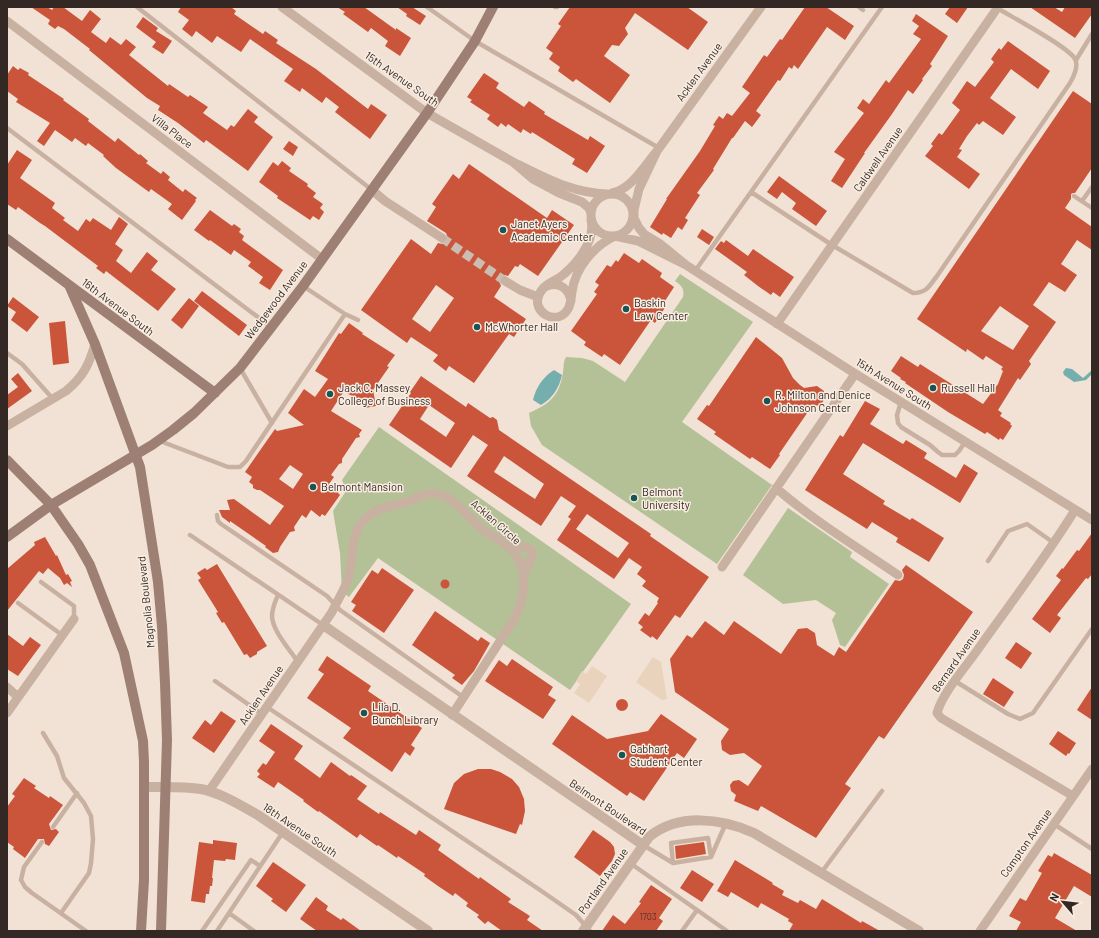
<svg xmlns="http://www.w3.org/2000/svg" width="1099" height="938" font-family="Barlow,sans-serif">
	<rect width="100%" height="100%" fill="#f1e2d5"/>
	<path fill="#b4c096" d="M 680,274 L 753,322 L 682,422 L 772,485 L 717,564 L 542,445 L 531,426 L 529,413 C 550,404 560,395 563,372 C 564,367 563,362 566,357 L 582,358 L 593,361 L 625,382 L 683,297 C 685,289 681,285 675,281 Z
		M 379,427 L 631,604 L 570,690 L 378,558 L 349,597 L 342,592 L 340,553 L 333,511 L 346,491 L 342,480 Z
		M 788,508 L 852,552 L 850,557 L 889,584 L 845,647 L 840,645 L 832,620 L 836,613 L 816,600 L 783,604 L 743,575 Z"/>
	<path fill="#ead3bc" d="M 653,657 L 661,662 L 667,699 L 662,700 L 636,682 Z
		M 592,666 L 607,676 L 589,703 L 574,693 L 580,684 L 576,681 L 582,671 L 586,674 Z"/>
	<path fill="#74afae" d="M 1066,368 L 1072,369 L 1083,378 L 1092,370 L 1092,374 L 1086,380 L 1074,382 L 1064,375 L 1063,372 Z
		M 554,370 L 562,375 C 559,388 553,398 541,405 L 533,400 C 536,387 543,377 554,370 Z"/>
	<path fill="#ca553b" fill-rule="evenodd" d="M 31,7 L 47,7 L 52,10 L 54,7 L 63,7 L 82,21 L 90,10 L 101,19 L 91,32 L 106,43 L 110,37 L 121,45 L 126,39 L 136,47 L 129,55 L 168,86 L 169,84 L 188,97 L 190,95 L 208,107 L 203,113 L 227,130 L 231,125 L 234,127 L 248,109 L 258,117 L 254,122 L 273,137 L 248,171 L 206,140 L 204,143 L 178,123 L 158,110 L 160,106 L 147,98 L 89,50 L 90,49 L 64,29 L 58,26 L 55,29 L 48,24 L 50,20 Z
		M 181,7 L 231,7 L 236,11 L 234,14 L 263,34 L 265,31 L 278,40 L 276,43 L 316,69 L 368,109 L 371,104 L 387,115 L 370,139 L 335,112 L 339,107 L 326,97 L 322,103 L 302,88 L 300,92 L 284,81 L 293,69 L 250,39 L 241,52 L 217,36 L 212,43 L 196,31 L 192,37 L 182,29 L 189,20 L 178,12 Z
		M 337,7 L 364,7 L 396,30 L 396,28 L 411,38 L 400,56 L 385,46 L 388,41 L 371,28 L 368,32 L 343,14 L 345,12 Z
		M 397,7 L 412,7 L 426,16 L 420,25 L 406,16 L 407,14 Z
		M 570,7 L 687,7 L 708,22 L 688,50 L 635,13 L 625,28 L 628,34 L 619,46 L 612,45 L 604,56 L 630,75 L 610,103 L 576,79 L 573,82 L 558,71 L 560,67 L 549,59 L 553,53 L 546,48 L 561,26 L 558,24 Z
		M 805,7 L 826,7 L 854,26 L 845,40 L 827,27 L 798,69 L 794,65 L 792,69 L 789,67 L 780,81 L 778,80 L 756,111 L 761,115 L 752,127 L 745,121 L 733,138 L 732,138 L 713,169 L 714,170 L 697,193 L 700,195 L 685,218 L 688,220 L 682,230 L 678,227 L 671,238 L 663,233 L 662,235 L 650,227 L 667,199 L 666,199 L 700,151 L 715,126 L 713,125 L 719,116 L 723,119 L 727,113 L 732,116 L 750,93 L 742,87 L 764,55 L 767,57 L 780,39 L 782,40 Z
		M 950,7 L 968,7 L 957,23 L 945,14 Z
		M 1030,7 L 1054,7 L 1062,12 L 1065,7 L 1092,7 L 1092,14 L 1075,38 Z
		M 916,14 L 948,36 L 930,64 L 932,66 L 922,79 L 923,80 L 913,94 L 908,90 L 892,114 L 864,153 L 865,153 L 842,188 L 831,181 L 845,159 L 834,152 L 864,113 L 857,108 L 863,99 L 869,104 L 886,80 L 889,83 L 921,39 L 913,34 L 919,26 L 912,21 Z
		M 143,17 L 158,28 L 156,31 L 172,41 L 163,54 L 152,47 L 156,42 L 136,27 Z
		M 1008,41 L 1050,71 L 1038,89 L 1011,69 L 990,98 L 1016,117 L 1003,135 L 983,121 L 979,125 L 977,123 L 967,136 L 959,149 L 962,150 L 957,157 L 980,174 L 969,189 L 925,156 L 933,146 L 931,144 L 939,133 L 942,135 L 960,110 L 952,103 L 967,81 L 975,87 L 994,62 L 991,59 L 999,48 L 1001,50 Z
		M 13,66 L 18,70 L 20,68 L 29,73 L 28,75 L 64,99 L 63,100 L 89,119 L 88,121 L 115,142 L 118,138 L 139,155 L 140,154 L 148,161 L 146,163 L 161,174 L 163,171 L 170,177 L 168,180 L 183,192 L 185,189 L 197,198 L 195,200 L 196,201 L 182,220 L 168,209 L 172,204 L 151,189 L 149,192 L 116,168 L 103,156 L 104,155 L 88,143 L 86,146 L 75,138 L 72,142 L 55,130 L 44,146 L 37,141 L 50,123 L 16,102 L 18,99 L 7,91 L 7,75 Z
		M 484,73 L 499,83 L 496,88 L 524,107 L 529,101 L 545,112 L 544,114 L 588,140 L 590,136 L 605,146 L 587,173 L 572,164 L 575,159 L 532,132 L 531,134 L 523,129 L 521,133 L 508,124 L 506,127 L 501,123 L 498,127 L 487,119 L 490,115 L 470,102 L 472,100 L 467,97 Z
		M 1073,91 L 1092,104 L 1092,168 L 1075,193 L 1073,193 L 1071,194 L 1071,199 L 1065,208 L 1092,227 L 1092,250 L 1077,240 L 1061,264 L 1077,275 L 1065,292 L 1049,282 L 1033,305 L 1056,322 L 1029,361 L 1031,364 L 1020,380 L 1018,378 L 998,410 L 1002,413 L 1000,416 L 1011,423 L 1010,424 L 1012,426 L 1003,440 L 1000,438 L 999,440 L 987,432 L 985,434 L 948,412 L 905,383 L 906,382 L 900,379 L 901,378 L 891,371 L 901,356 L 918,367 L 920,364 L 983,404 L 998,384 L 1003,371 L 1001,369 L 1003,367 L 986,356 L 983,360 L 967,349 L 966,352 L 917,319 ZM 1000,306 L 1029,326 L 1013,350 L 981,331 Z
		M 289,141 L 298,147 L 293,156 L 283,149 Z
		M 17,150 L 32,160 L 20,178 L 55,203 L 52,208 L 65,218 L 63,220 L 78,231 L 86,219 L 90,222 L 93,218 L 111,230 L 119,217 L 128,224 L 115,244 L 123,250 L 116,261 L 131,273 L 147,252 L 158,261 L 151,270 L 176,289 L 158,311 L 106,271 L 104,274 L 96,268 L 98,266 L 45,226 L 40,223 L 18,207 L 16,210 L 7,204 L 7,165 Z
		M 282,161 L 291,168 L 289,171 L 308,184 L 307,186 L 316,193 L 313,197 L 323,204 L 320,208 L 324,212 L 319,220 L 313,216 L 310,220 L 277,198 L 278,196 L 259,182 L 273,162 L 278,166 Z
		M 469,164 L 547,218 L 552,210 L 574,225 L 538,276 L 520,264 L 518,267 L 515,266 L 508,276 L 505,275 L 500,278 L 499,281 L 501,286 L 494,297 L 526,319 L 514,337 L 509,334 L 474,383 L 449,366 L 446,371 L 433,361 L 438,355 L 411,337 L 407,343 L 361,310 L 411,239 L 431,254 L 438,243 L 442,244 L 447,242 L 448,238 L 446,233 L 427,221 L 436,207 L 432,204 L 453,174 L 459,179 ZM 436,285 L 454,298 L 430,332 L 412,319 Z
		M 779,176 L 827,211 L 816,226 L 792,209 L 796,203 L 782,192 L 777,199 L 767,192 Z
		M 210,210 L 232,226 L 234,224 L 241,229 L 239,232 L 244,236 L 242,240 L 283,270 L 270,290 L 259,283 L 263,277 L 248,266 L 251,262 L 234,250 L 231,255 L 210,240 L 209,241 L 194,230 Z
		M 702,229 L 714,237 L 709,245 L 697,237 Z
		M 726,240 L 748,256 L 753,249 L 794,277 L 780,297 L 773,292 L 771,295 L 758,286 L 744,275 L 747,272 L 715,249 L 721,241 L 724,243 Z
		M 624,253 L 639,263 L 642,259 L 662,273 L 660,277 L 674,287 L 663,304 L 666,306 L 655,323 L 651,320 L 620,365 L 604,354 L 602,357 L 584,345 L 586,342 L 571,331 L 597,294 L 594,292 L 599,285 L 595,282 L 607,265 L 611,267 L 616,260 L 618,262 Z
		M 202,291 L 247,325 L 239,336 L 194,301 Z
		M 13,297 L 39,317 L 27,332 L 11,320 L 16,312 L 7,306 Z
		M 189,298 L 199,306 L 182,329 L 171,320 Z
		M 65,321 L 69,363 L 53,365 L 49,323 Z
		M 349,323 L 363,333 L 362,334 L 395,355 L 387,366 L 389,367 L 373,390 L 376,406 L 365,408 L 364,404 L 344,391 L 331,411 L 362,430 L 359,434 L 360,437 L 356,438 L 342,459 L 342,463 L 339,464 L 331,475 L 334,477 L 329,484 L 339,491 L 338,493 L 340,495 L 325,516 L 322,514 L 320,517 L 311,510 L 306,518 L 302,515 L 294,527 L 295,531 L 290,532 L 280,547 L 278,552 L 273,553 L 265,547 L 266,546 L 230,521 L 230,523 L 222,517 L 219,510 L 230,510 L 227,500 L 234,499 L 270,525 L 284,506 L 260,490 L 257,490 L 253,488 L 253,485 L 249,482 L 252,477 L 245,472 L 275,429 L 277,431 L 304,425 L 288,413 L 304,389 L 315,397 L 328,379 L 315,371 L 339,333 L 341,334 ZM 290,465 L 303,474 L 293,489 L 279,479 Z
		M 756,337 L 782,358 L 793,378 L 800,385 L 804,388 L 817,386 L 824,391 L 825,398 L 821,405 L 812,406 L 779,454 L 780,455 L 770,469 L 752,457 L 750,459 L 714,434 L 716,432 L 697,419 L 707,405 L 709,406 Z
		M 18,373 L 32,391 L 7,409 L 7,395 L 18,387 L 11,379 Z
		M 421,376 L 466,407 L 468,403 L 490,418 L 493,417 L 497,420 L 499,430 L 651,534 L 650,536 L 709,577 L 680,618 L 675,615 L 657,640 L 652,636 L 651,638 L 640,630 L 643,627 L 638,623 L 645,613 L 649,616 L 658,603 L 657,602 L 659,598 L 642,586 L 646,581 L 637,574 L 642,567 L 629,558 L 614,579 L 557,540 L 571,519 L 568,517 L 576,506 L 561,496 L 541,526 L 467,476 L 488,445 L 473,435 L 451,468 L 389,425 L 411,393 L 410,392 ZM 429,405 L 455,423 L 446,437 L 420,419 ZM 504,456 L 544,484 L 535,499 L 494,472 ZM 587,514 L 629,543 L 618,558 L 576,529 Z
		M 865,401 L 880,409 L 870,424 L 903,444 L 906,440 L 927,453 L 924,458 L 956,478 L 964,464 L 978,473 L 960,503 L 863,443 L 843,474 L 885,501 L 883,504 L 910,520 L 912,518 L 944,538 L 929,562 L 896,542 L 898,538 L 872,522 L 867,529 L 805,490 L 840,435 L 843,437 Z
		M 1092,533 L 1092,574 L 1088,579 L 1086,578 L 1057,615 L 1061,618 L 1050,633 L 1032,619 L 1061,580 L 1056,576 L 1062,568 L 1063,569 L 1077,550 L 1079,551 Z
		M 45,537 L 56,556 L 57,555 L 66,575 L 68,574 L 72,581 L 70,582 L 72,587 L 67,583 L 64,585 L 60,578 L 48,568 L 43,574 L 39,571 L 7,611 L 7,569 L 35,545 L 34,542 Z
		M 217,564 L 267,646 L 257,652 L 257,654 L 250,658 L 247,654 L 244,655 L 224,622 L 222,623 L 216,613 L 218,612 L 198,580 L 201,578 L 197,573 L 205,568 L 207,570 Z
		M 906,565 L 973,612 L 884,739 L 879,736 L 845,784 L 851,788 L 816,838 L 761,806 L 758,811 L 734,801 L 736,795 L 731,791 L 730,785 L 733,781 L 739,780 L 748,786 L 762,766 L 744,753 L 730,755 L 722,750 L 721,741 L 729,729 L 675,692 L 670,659 L 687,635 L 692,638 L 705,621 L 724,635 L 734,621 L 781,654 L 798,629 L 807,628 L 815,633 L 817,645 L 834,656 L 839,647 L 846,652 L 895,580 L 900,581 L 903,579 L 904,575 L 902,570 Z
		M 382,568 L 414,590 L 384,633 L 352,611 L 356,605 L 351,602 L 372,570 L 378,574 Z
		M440.5 584a4.5 4.5 0 1 1 9 0a4.5 4.5 0 1 1-9 0Z
		M 435,611 L 478,641 L 481,637 L 490,643 L 474,671 L 462,685 L 452,678 L 455,675 L 412,645 Z
		M 7,634 L 23,646 L 30,637 L 41,645 L 18,676 L 7,669 Z
		M 1016,642 L 1032,653 L 1021,669 L 1005,658 Z
		M 327,656 L 371,686 L 368,691 L 422,728 L 411,745 L 415,748 L 410,756 L 405,752 L 392,772 L 343,738 L 351,728 L 307,698 L 324,674 L 318,670 Z
		M 512,659 L 553,687 L 548,695 L 556,700 L 543,719 L 485,681 L 499,660 L 507,666 Z
		M 993,678 L 1014,692 L 1004,707 L 983,694 Z
		M 1092,687 L 1092,720 L 1077,710 Z
		M616 705a6 6 0 1 1 12 0a6 6 0 1 1-12 0Z
		M 221,711 L 236,721 L 214,753 L 192,738 L 205,720 L 211,725 Z
		M 661,714 L 697,739 L 684,758 L 677,753 L 644,801 L 630,792 L 627,796 L 552,744 L 572,715 L 607,739 L 648,731 Z
		M 271,724 L 303,746 L 294,759 L 320,778 L 331,762 L 350,776 L 351,775 L 367,786 L 357,799 L 379,814 L 380,812 L 416,835 L 419,830 L 441,845 L 438,850 L 479,879 L 480,877 L 511,899 L 508,902 L 530,916 L 527,920 L 543,931 L 502,931 L 488,921 L 485,924 L 477,917 L 479,915 L 466,906 L 468,903 L 455,893 L 453,896 L 438,886 L 424,876 L 425,874 L 398,856 L 397,858 L 378,845 L 377,846 L 360,834 L 357,838 L 319,811 L 318,812 L 303,801 L 304,800 L 278,782 L 274,788 L 257,777 L 260,774 L 257,771 L 263,763 L 266,765 L 275,752 L 259,741 Z
		M 1058,731 L 1076,743 L 1069,754 L 1068,753 L 1066,756 L 1049,744 Z
		M 478,769 L 491,769 L 500,772 L 512,779 L 519,787 L 524,799 L 525,811 L 522,825 L 520,824 L 516,834 L 444,809 L 454,783 L 464,774 Z
		M 24,778 L 36,786 L 34,788 L 49,798 L 50,796 L 63,805 L 49,824 L 51,830 L 56,829 L 59,832 L 49,846 L 45,844 L 44,839 L 38,839 L 25,858 L 13,849 L 14,847 L 7,842 L 7,807 L 15,796 L 12,794 Z
		M 593,830 L 610,842 L 614,847 L 615,854 L 612,861 L 600,876 L 574,857 Z
		M 213,840 L 237,843 L 235,860 L 226,859 L 225,861 L 214,860 L 212,878 L 213,878 L 212,886 L 210,886 L 209,894 L 206,894 L 205,903 L 191,901 L 199,842 L 213,844 Z
		M 704,842 L 706,854 L 676,859 L 675,846 Z
		M 1054,853 L 1092,875 L 1092,897 L 1074,886 L 1055,918 L 1077,931 L 1016,931 L 1021,922 L 1009,916 L 1020,898 L 1026,901 L 1042,873 L 1038,871 L 1048,855 L 1052,857 Z
		M 735,860 L 773,883 L 772,884 L 784,891 L 782,895 L 798,903 L 800,900 L 816,909 L 822,899 L 861,923 L 862,921 L 880,931 L 789,931 L 793,924 L 788,921 L 789,919 L 761,903 L 758,908 L 731,892 L 728,897 L 717,891 Z
		M 273,862 L 306,885 L 286,912 L 271,901 L 273,899 L 256,886 Z
		M 692,870 L 714,884 L 702,902 L 680,888 Z
		M 651,885 L 672,899 L 659,918 L 663,921 L 656,931 L 602,931 L 613,915 L 625,924 L 641,903 L 639,902 Z
		M 316,897 L 328,906 L 326,910 L 341,920 L 343,918 L 361,931 L 317,931 L 300,919 Z"/>
	<g fill="none" stroke-linecap="round" stroke-linejoin="round">
		<path stroke="#cbbdb2" stroke-width="9" stroke-dasharray="9 4.5" stroke-linecap="butt" d="M 442,238 L 505,281"/>
		<path stroke="#c9b1a2" stroke-width="4.5" d="M 137,7 L 372,190
			M 427,7 L 475,41 L 659,148
			M 555,7 L 557,7
			M 859,7 L 863,10
			M 1076,60 L 1092,34
			M 7,128 L 271,327
			M 751,192 L 832,245 L 913,293 C 927,293 929,286 937,276 L 1070,83 C 1074,76 1079,66 1075,59 C 1069,47 1012,17 997,8
			M 1074,196 L 1092,208
			M 1082,201 L 1092,187
			M 695,271 L 882,7
			M 303,286 L 345,314 L 358,320
			M 7,353 L 22,364 L 53,399
			M 240,368 L 272,423
			M 901,402 L 897,415 L 898,423 L 901,427 L 930,445 L 938,452 L 942,455 L 955,455 L 959,451 L 965,442
			M 160,441 L 228,467 L 240,467 L 246,461 L 345,314
			M 217,515 L 218,521 L 221,524 L 327,596 L 340,610 L 463,697
			M 190,535 L 323,625
			M 988,561 L 1008,531 L 1027,524 L 1054,543
			M 41,582 L 74,606 L 74,619
			M 278,595 C 275,602 272,608 272,616 C 272,630 290,650 298,662
			M 18,603 L 62,635
			M 215,681 L 262,714
			M 955,681 L 1008,714 L 1020,719 L 1033,713 L 1092,629
			M 267,707 L 540,890 L 576,915 L 590,931
			M 43,733 L 57,756 L 64,778 L 84,803 L 91,816 L 93,839 L 91,863 L 89,873 L 61,913
			M 1054,824 L 1092,849
			M 53,827 L 77,793
			M 42,842 L 24,867 L 21,880 L 25,887 L 32,893 L 86,931
			M 643,845 L 673,863 L 711,857 L 726,823
			M 630,863 L 727,931
			M 673,863 L 671,843 L 708,838 L 711,857
			M 821,873 L 882,791
			M 229,913 L 254,931
			M 202,931 L 251,860 L 260,866
			M 217,931 L 283,832
			M 682,931 L 697,910"/>
		<path stroke="#c9b1a2" stroke-width="9" d="M 282,7 L 427,113 L 513,162
			M 7,21 L 322,259
			M 657,151 L 761,7
			M 372,190 L 385,201 L 442,238
			M591 215a21 21 0 1 1 42 0a21 21 0 1 1-42 0Z
			M 591,213 L 589,208 L 582,202 L 559,193 L 533,179 L 513,162 C 545,177 571,193 607,194
			M 591,220 C 596,242 575,266 559,278 C 552,282 543,286 540,293 C 529,311 557,328 568,309 C 571,304 571,298 572,292 C 575,268 594,246 615,236 L 638,241 L 686,265 L 659,243 L 644,234 L 639,228 L 634,218 L 634,210 L 639,189 L 657,151 C 645,165 631,190 612,193
			M 686,265 L 851,371 L 1092,520
			M 505,281 L 520,290 L 538,297
			M 547,286 C 559,281 569,289 571,301
			M 777,324 L 998,7
			M 7,426 L 66,391 C 83,377 89,365 95,344
			M 776,488 C 814,521 857,547 898,575
			M 508,546 C 516,547 526,545 532,551 L 532,556 L 524,574
			M 722,567 L 855,374
			M 7,687 L 18,697
			M 7,713 L 74,619
			M 209,791 L 332,612 C 337,601 344,591 348,579 C 355,559 348,535 365,519 C 376,508 388,507 403,503 C 411,501 420,495 428,494 C 450,490 468,517 482,529 C 491,536 502,540 510,548 C 530,566 525,597 515,618 L 452,715
			M 1073,796 L 941,718 L 937,713 C 942,694 964,669 976,652 C 1009,605 1045,559 1075,510
			M 980,931 L 1092,769"/>
		<path stroke="#c9b1a2" stroke-width="10" d="M 323,625 L 643,845
			M 145,787 C 163,787 183,786 201,789 C 221,793 240,805 258,815 L 428,931
			M 583,931 L 649,837 C 678,813 721,818 754,833 L 919,931"/>
		<path stroke="#9d8073" stroke-width="10" d="M 7,239 L 215,393
			M 69,285 L 95,344 L 140,467 L 158,582 L 162,626 L 165,683 L 167,740 L 161,931
			M 7,460 L 51,505 L 78,544 L 90,565 L 124,653 L 143,741 L 144,762 L 144,880 L 141,931
			M 7,537 L 51,505 L 152,445 L 173,430 L 194,413 L 240,368 L 303,286 L 427,113 L 475,41 L 493,7"/>
	</g>
	<g fill="#195555" stroke="#f9ede1" stroke-width="1.5">
		<circle cx="503" cy="230" r="4"/>
		<circle cx="626" cy="309" r="4"/>
		<circle cx="477" cy="327" r="4"/>
		<circle cx="933" cy="388" r="4"/>
		<circle cx="330" cy="394" r="4"/>
		<circle cx="767" cy="401" r="4"/>
		<circle cx="313" cy="487" r="4"/>
		<circle cx="634" cy="498" r="4"/>
		<circle cx="364" cy="713" r="4"/>
		<circle cx="622" cy="755" r="4"/>
	</g>
	<g text-anchor="middle" stroke-width="3" stroke-linejoin="round" paint-order="stroke">
		<g font-size="9" fill="#59332a">
			<text x="648" y="920">1703</text>
		</g>
		<g font-size="11" fill="#332824" stroke="#f9ede1">
			<text transform="translate(699 72) rotate(-54)" y="4">Acklen Avenue</text>
			<text transform="translate(402 79) rotate(35)" y="4">15th Avenue South</text>
			<text transform="translate(172 131) rotate(37)" y="4">Villa Place</text>
			<text transform="translate(878 159) rotate(-55)" y="4">Caldwell Avenue</text>
			<text transform="translate(276 300) rotate(-53)" y="4">Wedgewood Avenue</text>
			<text transform="translate(118 307) rotate(37)" y="4">16th Avenue South</text>
			<text transform="translate(894 384) rotate(32)" y="4">15th Avenue South</text>
			<text transform="translate(496 522) rotate(41)" y="4">Acklen Circle</text>
			<text transform="translate(146 602) rotate(-96)" y="4">Magnolia Boulevard</text>
			<text transform="translate(956 660) rotate(-55)" y="4">Bernard Avenue</text>
			<text transform="translate(261 695) rotate(-56)" y="4">Acklen Avenue</text>
			<text transform="translate(608 807) rotate(34)" y="4">Belmont Boulevard</text>
			<text transform="translate(300 830) rotate(34)" y="4">18th Avenue South</text>
			<text transform="translate(1026 843) rotate(-55)" y="4">Compton Avenue</text>
			<text transform="translate(603 881) rotate(-55)" y="4">Portland Avenue</text>
		</g>
		<g font-size="11" fill="#332824" stroke="#f9ede1" text-anchor="start">
			<text x="511" y="228">Janet Ayers<tspan x="511" dy="13">Academic Center</tspan></text>
			<text x="634" y="307">Baskin<tspan x="634" dy="13">Law Center</tspan></text>
			<text x="485" y="331">McWhorter Hall</text>
			<text x="338" y="392">Jack C. Massey<tspan x="338" dy="13">College of Business</tspan></text>
			<text x="941" y="392">Russell Hall</text>
			<text x="775" y="399">R. Milton and Denice<tspan x="775" dy="13">Johnson Center</tspan></text>
			<text x="321" y="491">Belmont Mansion</text>
			<text x="642" y="496">Belmont<tspan x="642" dy="13">University</tspan></text>
			<text x="372" y="711">Lila D.<tspan x="372" dy="13">Bunch Library</tspan></text>
			<text x="630" y="753">Gabhart<tspan x="630" dy="13">Student Center</tspan></text>
		</g>
	</g>
	<rect width="1099" height="938" fill="none" stroke="#332824" stroke-width="16"/>
	<g transform="translate(1063 902) rotate(298)" stroke="#f9ede1" stroke-width="3" paint-order="stroke">
	<path d="M0-3L7 15L0 10L-7 15Z" fill="#332824"/>
	<text y="-6" font-size="11" font-weight="bold" text-anchor="middle" fill="#332824">N</text>
	</g>
</svg>
